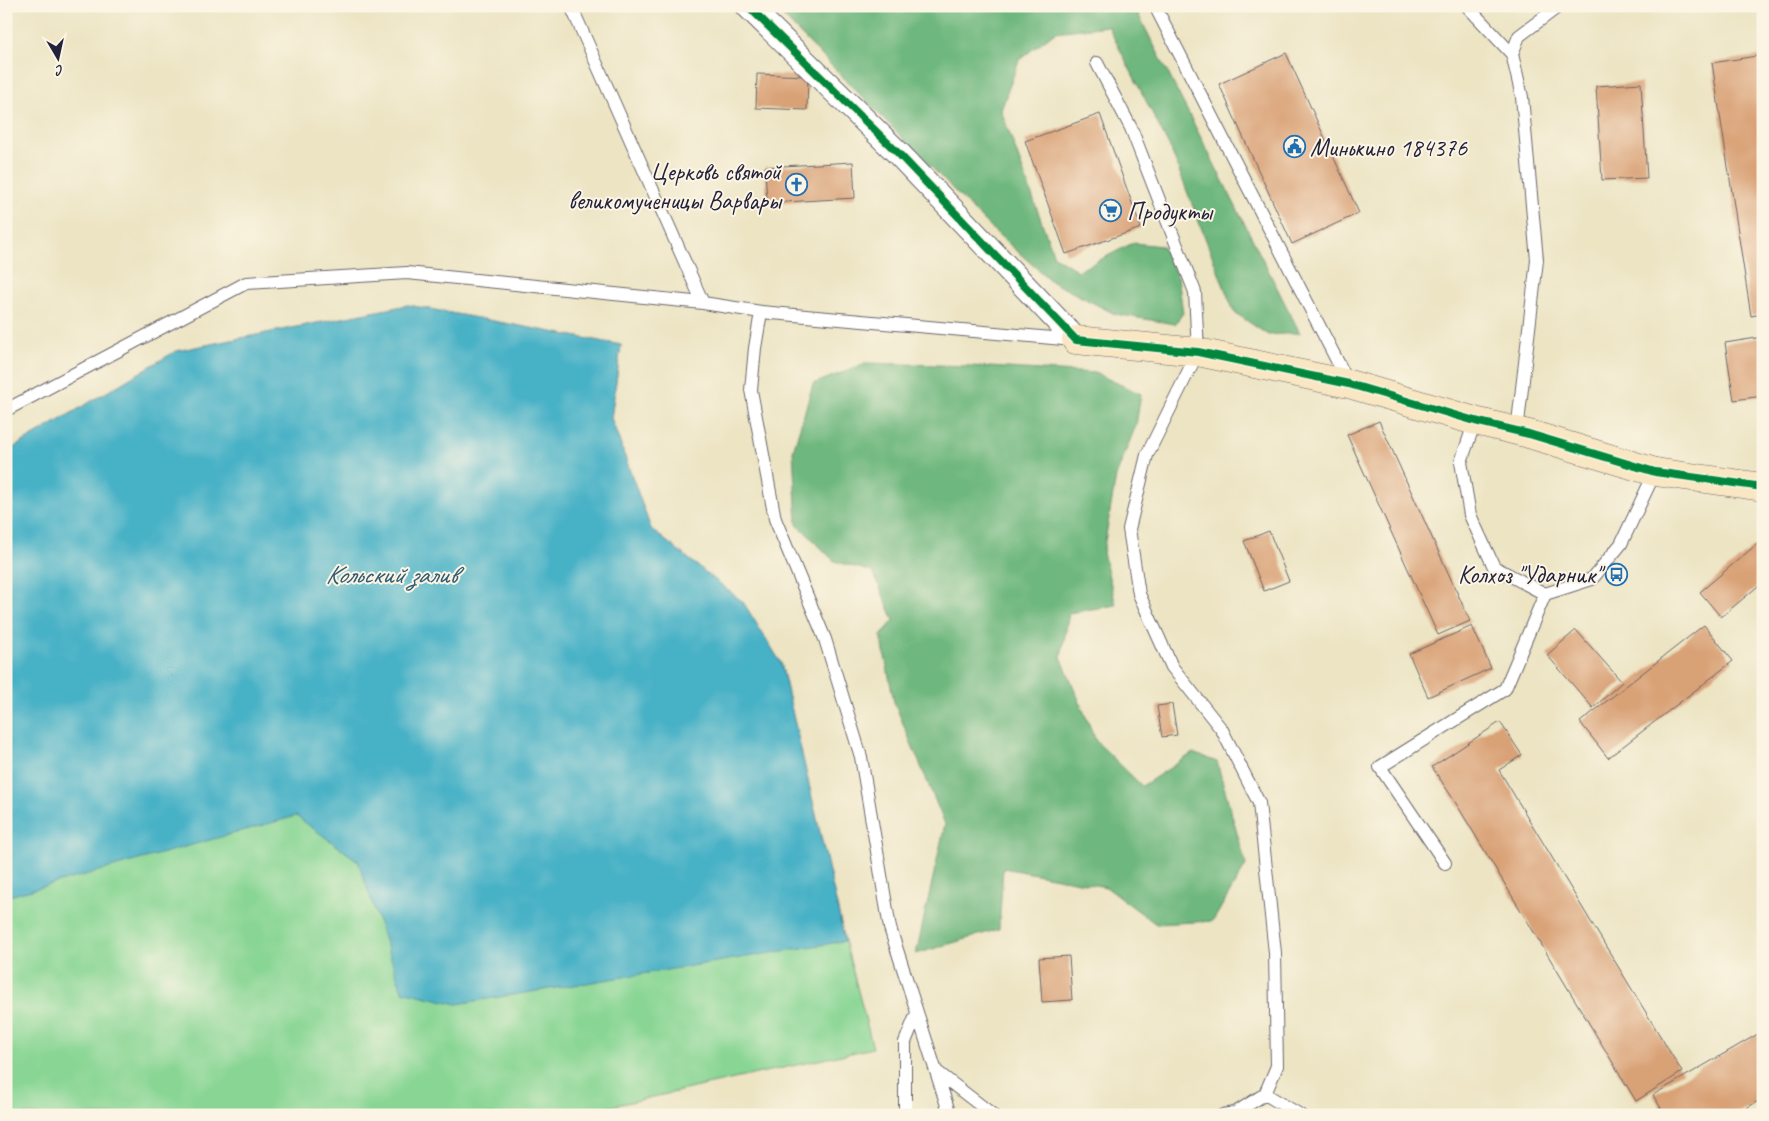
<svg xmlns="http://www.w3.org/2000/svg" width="1769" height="1121" font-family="Caveat,sans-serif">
	<rect width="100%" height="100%" fill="#fcf5e5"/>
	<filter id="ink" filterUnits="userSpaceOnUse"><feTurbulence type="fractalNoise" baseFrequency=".02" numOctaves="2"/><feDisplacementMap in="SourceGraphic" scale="10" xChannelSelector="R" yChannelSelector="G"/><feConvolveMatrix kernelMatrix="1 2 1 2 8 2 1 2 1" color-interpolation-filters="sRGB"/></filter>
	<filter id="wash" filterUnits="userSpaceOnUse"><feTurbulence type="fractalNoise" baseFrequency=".0096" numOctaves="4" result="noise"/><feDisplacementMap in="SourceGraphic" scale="20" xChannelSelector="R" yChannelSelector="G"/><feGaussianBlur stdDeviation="1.12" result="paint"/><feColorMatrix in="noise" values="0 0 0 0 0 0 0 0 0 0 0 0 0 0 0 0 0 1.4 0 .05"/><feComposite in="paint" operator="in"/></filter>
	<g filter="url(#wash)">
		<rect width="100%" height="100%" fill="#ece4c3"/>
		<path fill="#89d694" stroke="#567c68" d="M 408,305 L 621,345 L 611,418 L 651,529 L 743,602 L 781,663 L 845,941 L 873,1048 L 572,1115 L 6,1115 L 6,452 L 176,351 Z"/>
		<path fill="#6eb77e" stroke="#486c5c" d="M 773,6 L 1134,6 L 1300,333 L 1268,335 L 1234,312 L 1171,150 L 1108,26 L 1055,32 L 1019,60 L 1001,110 L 1054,256 L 1078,271 L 1133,243 L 1162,246 L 1178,278 L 1183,313 L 1175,324 L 1115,314 L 1052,282 L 990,227 Z
			M 867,363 L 970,366 L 1095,373 L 1141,394 L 1136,425 L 1116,476 L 1103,553 L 1116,605 L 1069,613 L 1061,657 L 1096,741 L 1142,786 L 1193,753 L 1217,762 L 1246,865 L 1213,921 L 1156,924 L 1106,887 L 1003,868 L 999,929 L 916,954 L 945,824 L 894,702 L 881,636 L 894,620 L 873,572 L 834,561 L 797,524 L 793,451 L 813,384 Z"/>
		<path fill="#47b1c6" stroke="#346a80" d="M 408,305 L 621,345 L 611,418 L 651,529 L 743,602 L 781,663 L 845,941 L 457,1004 L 402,991 L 358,861 L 296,816 L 6,897 L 6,452 L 176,351 Z"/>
		<g id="blocks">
			<path fill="#d9a176" d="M 1286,53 L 1359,213 L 1292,244 L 1219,84 Z
				M 1763,55 L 1763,314 L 1751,316 L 1712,63 Z
				M 757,74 L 808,76 L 807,110 L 756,108 Z
				M 1641,83 L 1647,178 L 1602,180 L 1596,86 Z
				M 1100,114 L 1141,228 L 1066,254 L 1025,141 Z
				M 853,162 L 855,198 L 767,203 L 765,167 Z
				M 1763,337 L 1763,396 L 1734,400 L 1725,343 Z
				M 1379,421 L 1470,621 L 1438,635 L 1347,435 Z
				M 1269,531 L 1289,581 L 1264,591 L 1244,541 Z
				M 1757,544 L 1763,551 L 1763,582 L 1721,617 L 1700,592 Z
				M 1704,625 L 1733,661 L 1608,758 L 1580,722 Z
				M 1472,626 L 1491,668 L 1428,697 L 1409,654 Z
				M 1576,630 L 1622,682 L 1593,708 L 1547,655 Z
				M 1172,704 L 1177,735 L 1162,737 L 1157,706 Z
				M 1500,722 L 1522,755 L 1499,770 L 1682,1072 L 1636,1101 L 1454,800 L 1432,767 Z
				M 1069,956 L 1072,1000 L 1042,1002 L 1039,958 Z
				M 1763,1031 L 1763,1098 L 1735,1115 L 1665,1115 L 1653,1095 Z"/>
		</g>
	</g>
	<g filter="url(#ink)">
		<use href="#blocks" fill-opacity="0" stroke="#69666b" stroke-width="1"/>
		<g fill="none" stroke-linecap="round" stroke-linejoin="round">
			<defs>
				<path id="lane" d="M 571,6 L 703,303 L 761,312 L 1074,340
					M 1155,6 L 1348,382
					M 1467,6 L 1512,54
					M 1097,63 L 1131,128 L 1195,292 L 1198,352 L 1147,455 L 1129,529 L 1139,594 L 1172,667 L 1222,730 L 1259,803 L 1275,953 L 1277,1066 L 1265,1094 L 1235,1113 L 1223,1115
					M 761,312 L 755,348 L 751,390 L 775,519 L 825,639 L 861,757 L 890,928 L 950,1115
					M 6,410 L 246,283 L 407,273 L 703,303
					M 1475,421 L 1461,462 L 1470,515 L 1494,567 L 1545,594 L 1592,579 L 1621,544 L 1655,472
					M 1517,431 L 1537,260 L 1522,97 L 1512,54 L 1519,36 L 1559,6
					M 1445,863 L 1380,767 L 1505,689 L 1545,594
					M 936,1071 L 993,1115
					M 1265,1094 L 1300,1115
					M 905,1115 L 905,1042 L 917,1013"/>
				<path id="street" d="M 748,6 L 899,154 L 1076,340"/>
				<path id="secondary" d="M 1076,340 L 1198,352 L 1349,384 L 1475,421 L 1529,434 L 1655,472 L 1763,487"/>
			</defs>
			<use href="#lane" stroke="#69666b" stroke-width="14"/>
			<use href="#street" stroke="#69666b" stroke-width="26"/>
			<use href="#secondary" stroke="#69666b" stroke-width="29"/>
			<use href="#lane" stroke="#fff" stroke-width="12"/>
			<use href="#street" stroke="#fff" stroke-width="24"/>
			<use href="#secondary" stroke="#f9e7c3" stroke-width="28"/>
			<defs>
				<path id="cycleway" d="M 748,6 L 899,154 L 1076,340 L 1198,352 L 1349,384 L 1475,421 L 1529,434 L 1655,472 L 1763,487"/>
			</defs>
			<use href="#cycleway" stroke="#fcf5e5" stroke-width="11"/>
			<use href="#cycleway" stroke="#00873e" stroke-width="8"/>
		</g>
	</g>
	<defs>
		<symbol id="civic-ring" viewBox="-11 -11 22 22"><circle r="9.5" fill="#fcf5e5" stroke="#1f6fb2" stroke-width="1.5"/><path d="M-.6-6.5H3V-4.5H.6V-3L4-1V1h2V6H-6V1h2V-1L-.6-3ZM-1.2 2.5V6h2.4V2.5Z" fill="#1f6fb2"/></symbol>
		<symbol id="church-ring" viewBox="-11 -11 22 22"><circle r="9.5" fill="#fcf5e5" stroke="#1f6fb2" stroke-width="1.5"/><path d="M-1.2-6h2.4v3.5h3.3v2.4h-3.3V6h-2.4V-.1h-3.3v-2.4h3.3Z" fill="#1f6fb2"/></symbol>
		<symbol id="supermarket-ring" viewBox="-11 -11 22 22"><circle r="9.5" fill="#fcf5e5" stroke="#1f6fb2" stroke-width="1.5"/><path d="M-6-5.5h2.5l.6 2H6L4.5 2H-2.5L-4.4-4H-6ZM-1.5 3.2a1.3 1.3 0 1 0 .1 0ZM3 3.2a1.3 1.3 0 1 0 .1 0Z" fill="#1f6fb2"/></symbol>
		<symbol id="bus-ring" viewBox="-11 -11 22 22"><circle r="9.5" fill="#fcf5e5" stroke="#1f6fb2" stroke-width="1.5"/><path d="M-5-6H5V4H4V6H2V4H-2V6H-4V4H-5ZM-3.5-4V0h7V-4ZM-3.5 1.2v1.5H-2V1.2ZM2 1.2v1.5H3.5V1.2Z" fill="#1f6fb2"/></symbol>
	</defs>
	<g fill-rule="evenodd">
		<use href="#civic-ring" x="1282" y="134" width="25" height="25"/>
		<use href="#church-ring" x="784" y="172" width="25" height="25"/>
		<use href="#supermarket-ring" x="1098" y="198" width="25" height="25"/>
		<use href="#bus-ring" x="1604" y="562" width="25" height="25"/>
	</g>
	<g text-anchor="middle" stroke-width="4" stroke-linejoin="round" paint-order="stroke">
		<g font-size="25" fill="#22223b" stroke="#fcf5e5" text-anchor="start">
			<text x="1310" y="156">Минькино 184376</text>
			<text x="781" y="180" text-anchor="end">Церковь святой<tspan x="781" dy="29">великомученицы Варвары</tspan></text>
			<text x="1127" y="220">Продукты</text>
			<text x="1601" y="583" text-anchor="end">Колхоз "Ударник"</text>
		</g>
		<g font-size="26" font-style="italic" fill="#315b73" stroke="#fcf5e5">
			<text x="391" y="583">Кольский залив</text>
		</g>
	</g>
	<rect width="1769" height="1121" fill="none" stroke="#fcf5e5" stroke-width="25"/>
	<g transform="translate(58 58) rotate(171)" stroke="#fcf5e5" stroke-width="4" paint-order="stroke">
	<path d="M0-4L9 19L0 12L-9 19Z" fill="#22223b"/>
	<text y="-8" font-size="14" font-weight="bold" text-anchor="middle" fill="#22223b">С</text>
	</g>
</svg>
